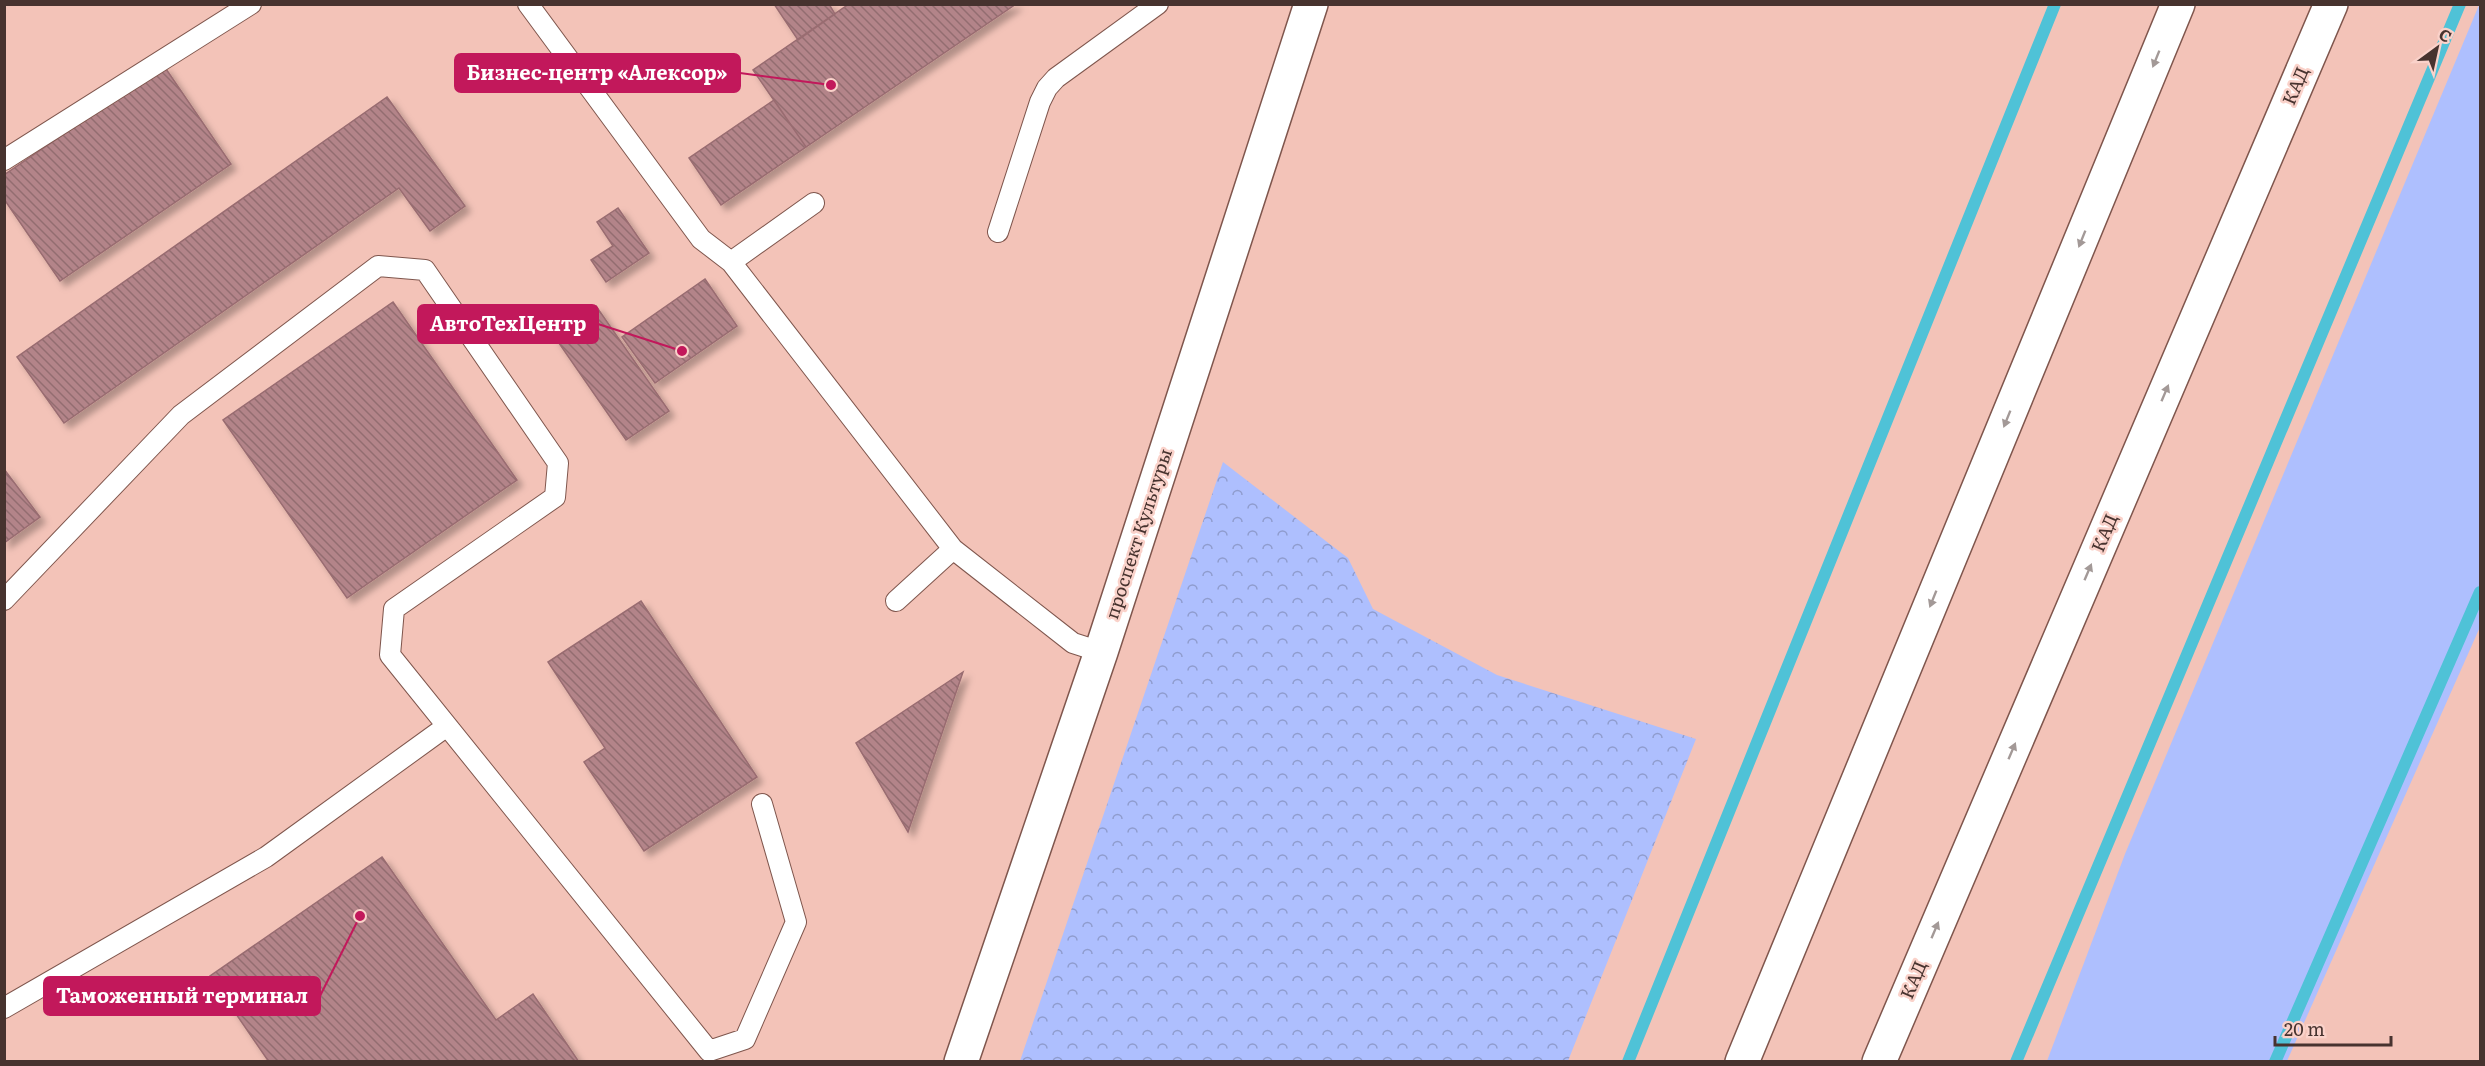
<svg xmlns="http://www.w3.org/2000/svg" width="2485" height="1066" font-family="Literata,serif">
	<defs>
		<pattern id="forest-crowns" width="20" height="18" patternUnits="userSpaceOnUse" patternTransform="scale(1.5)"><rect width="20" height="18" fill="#aebffe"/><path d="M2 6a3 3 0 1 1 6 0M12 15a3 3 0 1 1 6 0" fill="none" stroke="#8f9cce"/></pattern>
		<pattern id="building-back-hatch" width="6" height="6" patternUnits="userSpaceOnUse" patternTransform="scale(1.5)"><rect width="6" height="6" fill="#b38489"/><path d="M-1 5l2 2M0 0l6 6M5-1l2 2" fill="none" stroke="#936d70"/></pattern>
		<filter id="shadow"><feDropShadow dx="5.5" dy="5.5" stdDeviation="3" flood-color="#0004"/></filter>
	</defs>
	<rect width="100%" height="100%" fill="#f3c3b8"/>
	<path fill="#aebffe" d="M 2479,5 L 2480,627 L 2287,1061 L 2047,1061 L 2125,854 Z"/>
	<path fill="url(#forest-crowns)" d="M 1223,462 L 1348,558 L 1373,609 L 1497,675 L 1696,739 L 1568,1061 L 1020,1061 Z"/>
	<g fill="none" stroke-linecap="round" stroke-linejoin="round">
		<path stroke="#4fc2d7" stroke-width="12" d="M 1628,1062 L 2055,4
			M 2016,1062 L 2460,4
			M 2275,1062 L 2480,592"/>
	</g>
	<path fill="url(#building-back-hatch)" stroke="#996c71" stroke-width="1.5" filter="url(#shadow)" d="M 774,4 L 829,4 L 835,14 L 798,40 Z
		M 849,4 L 1016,4 L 806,147 L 753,70 Z
		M 164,66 L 231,164 L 60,281 L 4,199 L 4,175 Z
		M 387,97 L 465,206 L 430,231 L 399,188 L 64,423 L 17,357 Z
		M 774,100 L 806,147 L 721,205 L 689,158 Z
		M 618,208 L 649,253 L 606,282 L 591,260 L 613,246 L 597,222 Z
		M 705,279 L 737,326 L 655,383 L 622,337 Z
		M 393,302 L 517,480 L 347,598 L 223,420 Z
		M 596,306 L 669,411 L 626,440 L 554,336 Z
		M 4,469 L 40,517 L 4,543 Z
		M 641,601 L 757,777 L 644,851 L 584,762 L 605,748 L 548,662 Z
		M 963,672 L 908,832 L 856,743 Z
		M 382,857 L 496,1020 L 533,994 L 579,1062 L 269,1062 L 210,976 Z"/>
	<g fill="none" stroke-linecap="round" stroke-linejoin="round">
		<defs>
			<path id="lane" d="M 528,4 L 701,239 L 731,262 L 953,549 L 1073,643 L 1101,652
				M 4,160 L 251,4
				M 998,232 L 1040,102 L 1047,88 L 1056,78 L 1158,4
				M 731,262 L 814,203
				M 4,600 L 181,415 L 378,266 L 425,270 L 558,463 L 555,497 L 394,609 L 390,655 L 709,1051 L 745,1039 L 796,922 L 762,804
				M 896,601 L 953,549
				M 4,1008 L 266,857 L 447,726"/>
			<path id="secondary" d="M 961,1062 L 1101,652 L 1311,4"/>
			<path id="highway" d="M 1742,1062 L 2178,4
				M 1879,1062 L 2331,4"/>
		</defs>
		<use href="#lane" stroke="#7f564d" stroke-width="22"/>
		<use href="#secondary" stroke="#7f564d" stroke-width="36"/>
		<use href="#highway" stroke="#7f564d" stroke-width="36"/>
		<use href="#lane" stroke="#fff" stroke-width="20"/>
		<use href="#secondary" stroke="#fff" stroke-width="33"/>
		<use href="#highway" stroke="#fff" stroke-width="33"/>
	</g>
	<defs><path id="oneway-solid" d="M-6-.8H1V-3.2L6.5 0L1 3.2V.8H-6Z" transform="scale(1.5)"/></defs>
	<g fill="#a39997">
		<use href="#oneway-solid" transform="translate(2156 59) rotate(112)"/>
		<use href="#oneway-solid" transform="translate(2082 239) rotate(112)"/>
		<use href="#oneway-solid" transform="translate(2165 393) rotate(-67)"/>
		<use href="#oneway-solid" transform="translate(2007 419) rotate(112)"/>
		<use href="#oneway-solid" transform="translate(2088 572) rotate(-67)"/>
		<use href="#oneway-solid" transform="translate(1933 599) rotate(112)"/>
		<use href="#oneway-solid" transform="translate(2012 751) rotate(-67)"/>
		<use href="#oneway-solid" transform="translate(1935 930) rotate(-67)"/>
	</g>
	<g text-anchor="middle" stroke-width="5" stroke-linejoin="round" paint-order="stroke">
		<g font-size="18" fill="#47332f" stroke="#fad2ca">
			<text transform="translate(2296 86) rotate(-67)" y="6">КАД</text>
			<text transform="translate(2105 533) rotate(-67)" y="6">КАД</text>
			<text transform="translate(1139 534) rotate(-72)" y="6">проспект Культуры</text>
			<text transform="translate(1914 980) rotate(-67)" y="6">КАД</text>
		</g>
	</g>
	<path fill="none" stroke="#c2185b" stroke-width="2" d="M831 85L740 73M682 351L598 324M360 916L320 996"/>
	<g fill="#c2185b" stroke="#fad2ca" stroke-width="2">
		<circle cx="831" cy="85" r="6"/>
		<circle cx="682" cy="351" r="6"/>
		<circle cx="360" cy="916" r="6"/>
	</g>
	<g fill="#c2185b" stroke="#c2185b" stroke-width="2">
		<rect x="455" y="54" width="285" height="38" rx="6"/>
		<rect x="418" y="305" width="180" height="38" rx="6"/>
		<rect x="44" y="977" width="276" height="38" rx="6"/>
	</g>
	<g font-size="20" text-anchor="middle" font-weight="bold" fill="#fff">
		<text x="597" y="80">Бизнес-центр «Алексор»</text>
		<text x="508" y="331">АвтоТехЦентр</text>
		<text x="182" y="1003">Таможенный терминал</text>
	</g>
	<rect width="2485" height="1066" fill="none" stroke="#47332f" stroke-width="12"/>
	<g transform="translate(2437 48) rotate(33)" stroke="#fad2ca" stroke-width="4.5" paint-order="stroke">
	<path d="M0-4.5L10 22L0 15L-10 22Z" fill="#47332f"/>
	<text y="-9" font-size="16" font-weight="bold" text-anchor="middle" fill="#47332f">С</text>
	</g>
	<path d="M2275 1036v9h116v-9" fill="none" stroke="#47332f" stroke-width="3"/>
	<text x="2284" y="1036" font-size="18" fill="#47332f" stroke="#fad2ca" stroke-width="4.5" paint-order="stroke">20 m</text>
</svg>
